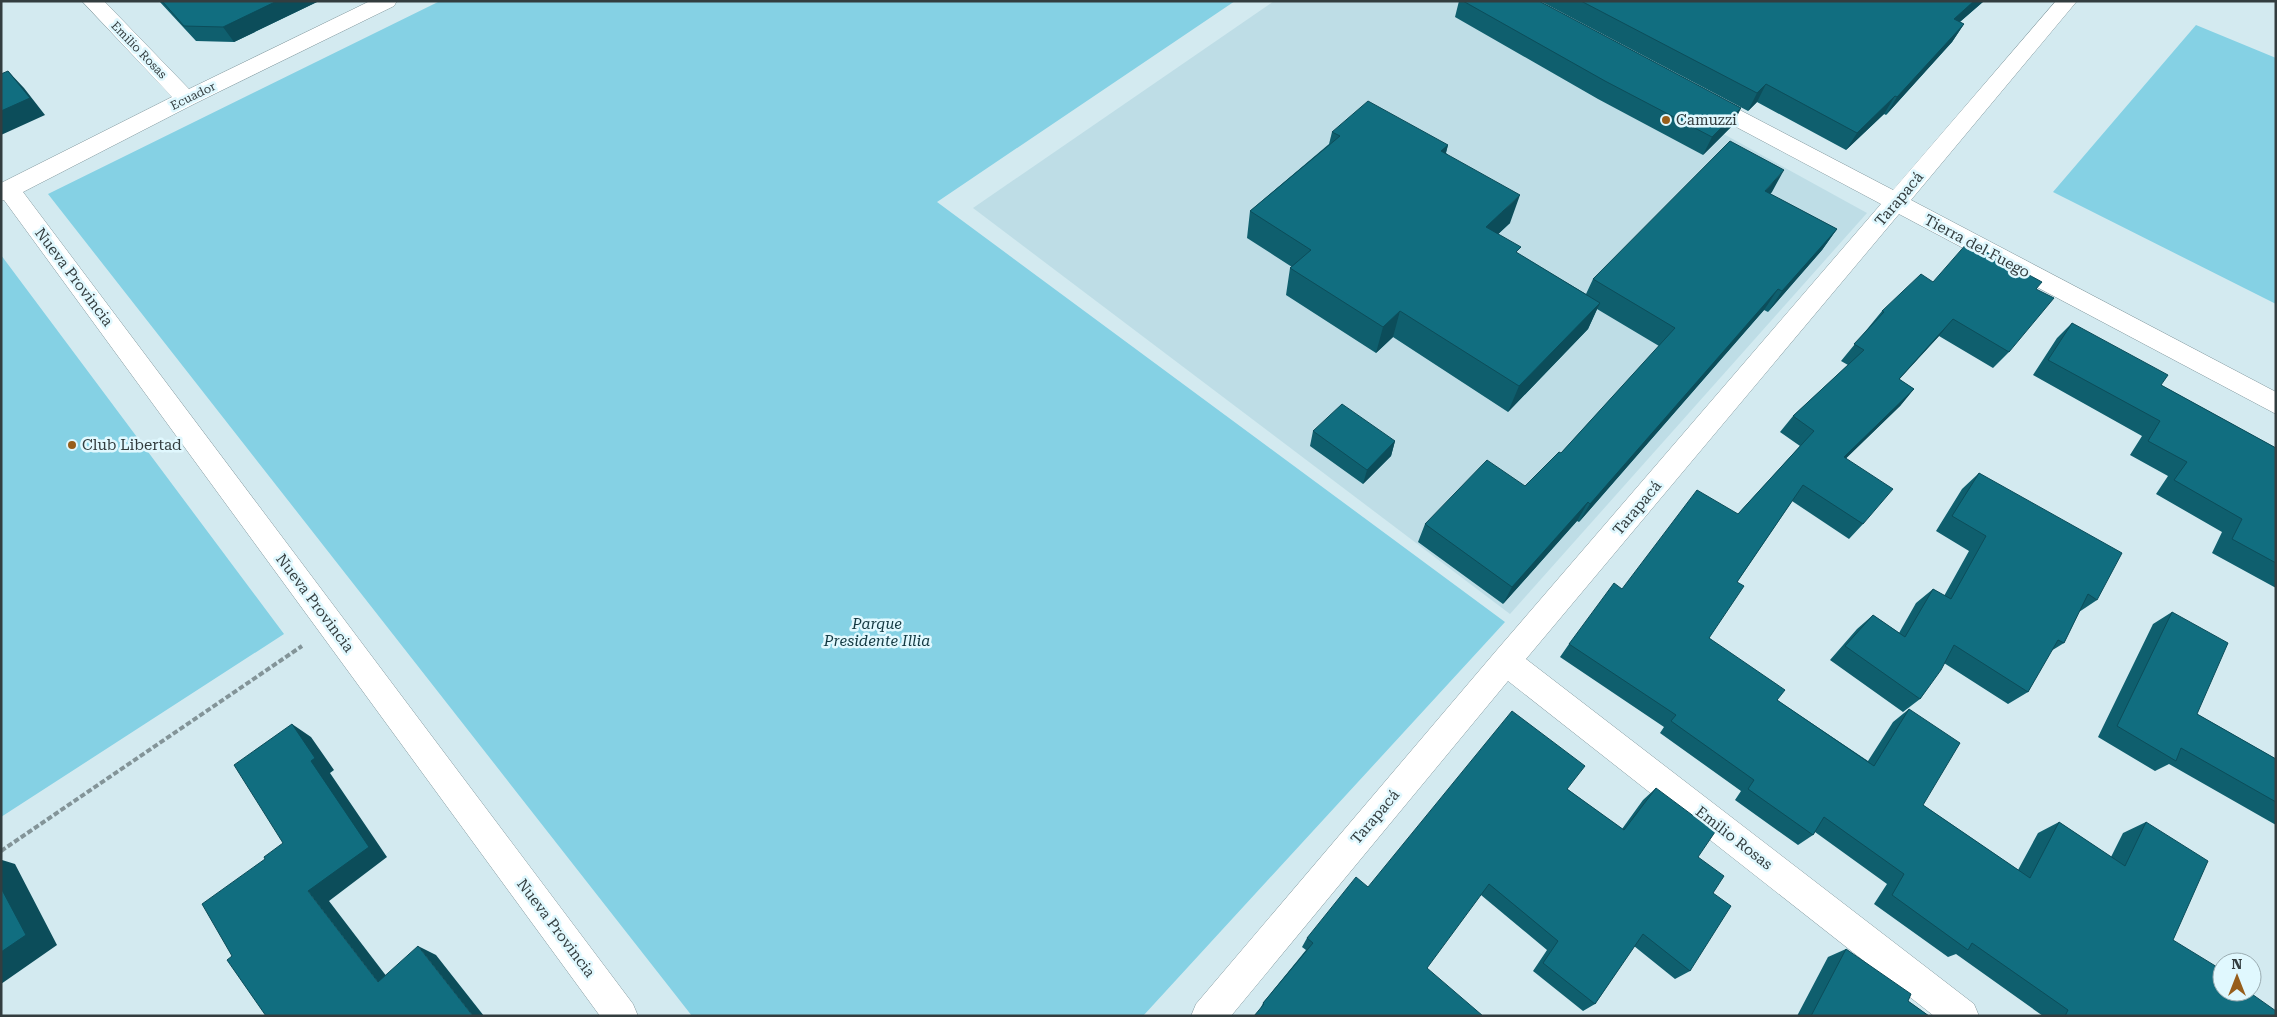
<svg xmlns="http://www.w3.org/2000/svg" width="2277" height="1017" font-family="'Roboto Serif',serif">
	<rect width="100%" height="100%" fill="#d3eaf0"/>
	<path fill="#bedde6" d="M 1274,1 L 1482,1 L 1867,213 L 1510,614 L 973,208 Z"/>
	<path fill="#85d1e4" d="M 440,1 L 1235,1 L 937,202 L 1505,622 L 1143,1016 L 692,1016 L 48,194 Z
		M 2196,25 L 2276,58 L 2276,304 L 2053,192 Z
		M 1,255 L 284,634 L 1,817 Z"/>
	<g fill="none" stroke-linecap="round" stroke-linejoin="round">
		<defs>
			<path id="minor" d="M 82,1 L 104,1 L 189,89 L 370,1 L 397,1 L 394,6 L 194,104 L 23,192 L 633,1004 L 638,1016 L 600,1016 L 4,200 L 1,201 L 1,183 L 172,97 Z
				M 2056,1 L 2077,1 L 1911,200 L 2276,392 L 2276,414 L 1899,214 L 1526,659 L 1974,1004 L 1979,1016 L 1934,1016 L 1508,681 L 1231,1016 L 1191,1016 L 1196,1004 L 1496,651 L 1881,204 L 1695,105 L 1692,100 L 1695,95 L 1703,93 L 1711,95 L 1893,190 Z"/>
		</defs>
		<use href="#minor" stroke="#82989e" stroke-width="1"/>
		<path stroke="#839498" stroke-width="4" stroke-dasharray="5.5 2.5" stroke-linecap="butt" d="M 1,851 L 302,646"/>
		<use href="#minor" fill="#fff" fill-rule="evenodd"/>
	</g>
	<path fill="#0f5f6e" d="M 159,1 L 319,1 L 234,42 L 196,41 Z
		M 1459,1 L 1539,1 L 1741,108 L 1732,126 L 1703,155 L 1598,99 L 1455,17 Z
		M 1540,1 L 1984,1 L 1960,22 L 1964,24 L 1952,42 L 1886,115 L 1884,114 L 1846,150 L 1757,102 L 1748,111 Z
		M 1332,132 L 1448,145 L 1446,153 L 1510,223 L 1498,234 L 1518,254 L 1586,294 L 1593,279 L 1772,192 L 1770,194 L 1837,229 L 1822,250 L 1768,312 L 1764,310 L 1579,522 L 1577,521 L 1503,604 L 1418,542 L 1425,524 L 1525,486 L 1561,453 L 1659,346 L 1597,309 L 1588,329 L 1508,412 L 1393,337 L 1376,353 L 1286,295 L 1290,268 L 1292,267 L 1247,238 L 1250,211 L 1329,144 Z
		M 1933,282 L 2036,289 L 2009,352 L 1993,368 L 1939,336 L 1899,379 L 1914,389 L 1900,406 L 1846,458 L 1863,524 L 1849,539 L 1792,501 L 1737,582 L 1709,638 L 1777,700 L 1868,761 L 1893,722 L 1909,709 L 1923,805 L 2018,870 L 2038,833 L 2059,822 L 2111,857 L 2123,833 L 2146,822 L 2173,940 L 2222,992 L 2276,1016 L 2043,1016 L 1956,954 L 1948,957 L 1874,904 L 1887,884 L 1815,832 L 1813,835 L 1798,845 L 1735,800 L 1741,791 L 1660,733 L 1664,727 L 1560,657 L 1569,644 L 1622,589 L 1738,514 L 1800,446 L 1780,432 L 1793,416 L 1848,365 L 1841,361 L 1882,311 Z
		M 2072,323 L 2161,385 L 2276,448 L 2276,588 L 2212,553 L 2222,532 L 2156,494 L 2168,476 L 2130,455 L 2142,436 L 2033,375 L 2057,338 Z
		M 1313,431 L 1395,441 L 1391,456 L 1363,484 L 1310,446 Z
		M 1979,473 L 2097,600 L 2079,612 L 2064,643 L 2051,651 L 2028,692 L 2008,704 L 1944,663 L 1920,699 L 1903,712 L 1830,660 L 1857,629 L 1873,615 L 1899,633 L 1916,603 L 1933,589 L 1944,596 L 1969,551 L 1936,531 L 1962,489 Z
		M 2172,612 L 2197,714 L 2276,759 L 2276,825 L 2169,764 L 2155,771 L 2098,737 L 2153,624 Z
		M 1656,788 L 1698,857 L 1713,893 L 1690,971 L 1675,979 L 1634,946 L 1595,1004 L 1583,1011 L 1533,971 L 1547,950 L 1481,895 L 1260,1009 L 1263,1003 L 1306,950 L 1302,947 L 1307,938 L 1368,887 L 1567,789 L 1622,829 L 1643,800 Z
		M 1846,949 L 1908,1001 L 1929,1016 L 1797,1016 L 1828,957 Z"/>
	<path fill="#0c4d5a" d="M 277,1 L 319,1 L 234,42 L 223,27 Z
		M 1974,1 L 1984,1 L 1942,37 L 1954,19 Z
		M 1964,24 L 1952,42 L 1886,115 L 1897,97 Z
		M 8,71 L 24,88 L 45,115 L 1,135 L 1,111 Z
		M 1766,84 L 1757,102 L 1748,111 L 1757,93 Z
		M 1895,96 L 1884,114 L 1846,150 L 1857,133 Z
		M 1741,108 L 1732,126 L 1703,155 L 1712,137 Z
		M 1448,145 L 1440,173 L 1441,151 Z
		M 1784,170 L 1772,192 L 1752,213 L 1765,191 Z
		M 1520,195 L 1510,223 L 1477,254 L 1486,227 Z
		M 1837,229 L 1822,250 L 1768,312 L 1782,291 Z
		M 1778,289 L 1764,310 L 1579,522 L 1590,504 Z
		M 1600,303 L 1588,329 L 1508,412 L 1519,386 Z
		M 1400,311 L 1393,337 L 1376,353 L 1383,327 Z
		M 1953,319 L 1939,336 L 1884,396 L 1899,379 Z
		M 1914,389 L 1900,406 L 1831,473 L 1844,457 Z
		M 1395,441 L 1391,456 L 1363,484 L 1367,470 Z
		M 1588,502 L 1577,521 L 1503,604 L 1512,587 Z
		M 292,724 L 311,737 L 334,770 L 330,773 L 387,857 L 329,901 L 397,990 L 378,982 L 308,891 L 311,761 Z
		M 1,858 L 2,860 L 15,864 L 57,945 L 1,984 Z
		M 418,946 L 436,955 L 484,1016 L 473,1016 Z"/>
	<path fill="#116e80" stroke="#0c4d5a" d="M 162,1 L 277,1 L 223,27 L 184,26 Z
		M 1463,1 L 1539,1 L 1741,108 L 1712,137 L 1605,81 Z
		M 1581,1 L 1974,1 L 1954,19 L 1964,24 L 1897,97 L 1895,96 L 1857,133 L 1766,84 L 1757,93 Z
		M 8,71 L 30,98 L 1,111 L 1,74 Z
		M 1368,101 L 1448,145 L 1441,151 L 1520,195 L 1486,227 L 1521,247 L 1516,252 L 1600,303 L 1519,386 L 1400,311 L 1383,327 L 1290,268 L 1311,250 L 1250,211 L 1340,136 L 1332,132 Z
		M 1730,141 L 1784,170 L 1765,191 L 1837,229 L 1782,291 L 1778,289 L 1590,504 L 1588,502 L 1512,587 L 1425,524 L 1487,460 L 1525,486 L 1559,452 L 1561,453 L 1675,328 L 1593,279 Z
		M 1968,242 L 2042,282 L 2036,289 L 2054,298 L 2009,352 L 1953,319 L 1899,379 L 1914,389 L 1844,457 L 1893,489 L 1863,524 L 1803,485 L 1737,582 L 1744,586 L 1709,638 L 1785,690 L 1777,700 L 1874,766 L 1909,709 L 1960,743 L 1923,805 L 2030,878 L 2059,822 L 2125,866 L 2146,822 L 2208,861 L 2173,940 L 2222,970 L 2222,992 L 2249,992 L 2276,1011 L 2276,1016 L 2065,1016 L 2068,1010 L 1972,943 L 1968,950 L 1892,895 L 1904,874 L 1824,817 L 1813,835 L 1748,789 L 1754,780 L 1671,721 L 1676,715 L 1569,644 L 1614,583 L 1622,589 L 1697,490 L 1738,514 L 1814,431 L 1793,416 L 1864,350 L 1854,344 L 1884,312 L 1882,311 L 1921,274 L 1933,282 Z
		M 2072,323 L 2168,375 L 2161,385 L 2276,448 L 2276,563 L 2232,539 L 2242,519 L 2174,480 L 2187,462 L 2148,441 L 2160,421 L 2048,360 Z
		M 1342,404 L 1395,441 L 1367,470 L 1313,431 Z
		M 1979,473 L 2122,553 L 2097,600 L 2088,594 L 2064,643 L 2058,640 L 2028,692 L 1954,645 L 1941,670 L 1920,699 L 1845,646 L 1873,615 L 1905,637 L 1933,589 L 1951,599 L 1986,536 L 1952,516 Z
		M 2172,612 L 2228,643 L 2197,714 L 2276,759 L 2276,802 L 2181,748 L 2176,761 L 2117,726 Z
		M 1512,711 L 1585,766 L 1567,789 L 1624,830 L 1656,788 L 1715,832 L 1698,857 L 1724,876 L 1713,893 L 1731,906 L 1690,971 L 1643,934 L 1595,1004 L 1543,963 L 1558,941 L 1489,884 L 1427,968 L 1483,1016 L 1254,1016 L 1264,1004 L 1263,1003 L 1313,943 L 1307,938 L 1356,877 L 1368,887 Z
		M 292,724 L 315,758 L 311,761 L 369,847 L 308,891 L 378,982 L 418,946 L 473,1016 L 266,1016 L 227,960 L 232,956 L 202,904 L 265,859 L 264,857 L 283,843 L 234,765 Z
		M 1,888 L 26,935 L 1,952 Z
		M 1846,949 L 1911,994 L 1908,1001 L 1929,1016 L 1811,1016 Z"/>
	<g fill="#975e1b" stroke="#e0f8fe" stroke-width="2">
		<circle cx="1666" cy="120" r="5"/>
		<circle cx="72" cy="445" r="5"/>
	</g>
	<g text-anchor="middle" stroke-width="5" stroke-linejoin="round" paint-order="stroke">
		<g font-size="12" fill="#333d3f" stroke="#e0f8fe">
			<text transform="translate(139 50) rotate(46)" y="4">Emilio Rosas</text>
			<text transform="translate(193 96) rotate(-26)" y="4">Ecuador</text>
		</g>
		<g font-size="15" fill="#333d3f" stroke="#e0f8fe" text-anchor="start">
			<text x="1676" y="125">Camuzzi</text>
			<text x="82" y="450">Club Libertad</text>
		</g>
		<g font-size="15" fill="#333d3f" stroke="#e0f8fe">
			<text transform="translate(1899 199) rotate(-50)" y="5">Tarapacá</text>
			<text transform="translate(1977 246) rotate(28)" y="5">Tierra del Fuego</text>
			<text transform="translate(74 277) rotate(53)" y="5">Nueva Provincia</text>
			<text transform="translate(1637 508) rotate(-50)" y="5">Tarapacá</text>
			<text transform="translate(315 603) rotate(53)" y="5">Nueva Provincia</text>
			<text transform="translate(1375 817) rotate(-50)" y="5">Tarapacá</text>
			<text transform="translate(1734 838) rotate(38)" y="5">Emilio Rosas</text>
			<text transform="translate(556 928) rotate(53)" y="5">Nueva Provincia</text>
		</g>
		<g font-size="15" font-style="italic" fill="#123841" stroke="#e0f8fe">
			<text x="877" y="629">Parque<tspan x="877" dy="17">Presidente Illia</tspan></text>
		</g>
	</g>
	<rect width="2277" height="1017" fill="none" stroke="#333d3f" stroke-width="5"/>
	<g transform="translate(2237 977)"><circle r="24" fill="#e0f8fe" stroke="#9badb2"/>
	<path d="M0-4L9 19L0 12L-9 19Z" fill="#975e1b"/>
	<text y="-8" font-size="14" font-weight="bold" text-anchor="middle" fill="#333d3f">N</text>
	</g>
</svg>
